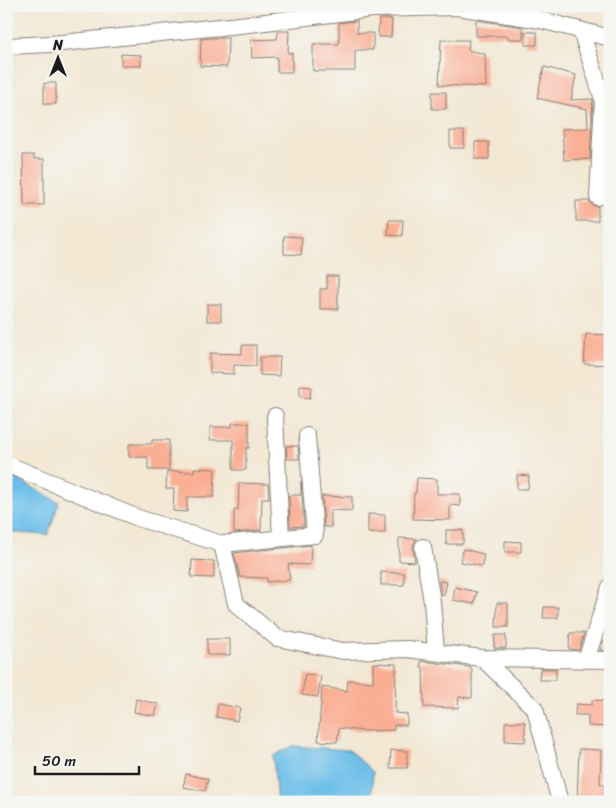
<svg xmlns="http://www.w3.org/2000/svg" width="616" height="808" font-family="Sriracha,sans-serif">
	<rect width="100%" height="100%" fill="#f6f6f2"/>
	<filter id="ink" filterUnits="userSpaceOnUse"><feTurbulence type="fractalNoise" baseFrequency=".02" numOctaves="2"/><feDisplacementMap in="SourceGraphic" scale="10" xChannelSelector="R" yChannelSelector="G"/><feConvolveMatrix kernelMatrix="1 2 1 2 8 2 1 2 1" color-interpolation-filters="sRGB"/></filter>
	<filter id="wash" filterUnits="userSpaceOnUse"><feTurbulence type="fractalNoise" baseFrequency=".0096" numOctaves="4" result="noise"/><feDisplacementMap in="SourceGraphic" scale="20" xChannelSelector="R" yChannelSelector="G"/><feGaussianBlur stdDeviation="1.12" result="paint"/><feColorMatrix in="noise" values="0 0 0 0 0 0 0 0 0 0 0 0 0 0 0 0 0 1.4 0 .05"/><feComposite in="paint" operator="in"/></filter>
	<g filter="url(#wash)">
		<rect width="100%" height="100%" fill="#f2e8d4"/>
		<path fill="#6dbfe9" stroke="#446e82" d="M 6,473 L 59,502 L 48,535 L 6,532 Z
			M 293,746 L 349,750 L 373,772 L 371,802 L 277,802 L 273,756 Z"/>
		<g id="blocks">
			<path fill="#faaf95" d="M 379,19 L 392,19 L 391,37 L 378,37 Z
				M 476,20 L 523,27 L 523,39 L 508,39 L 508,36 L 476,36 Z
				M 357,21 L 357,33 L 373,33 L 373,50 L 355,50 L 355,71 L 313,71 L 313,44 L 339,44 L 339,23 Z
				M 278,31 L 289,31 L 288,53 L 292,53 L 292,72 L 277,72 L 277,57 L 252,58 L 251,40 L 277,39 Z
				M 525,32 L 537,32 L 537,45 L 525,45 Z
				M 211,38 L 228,38 L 227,67 L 200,66 L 201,39 Z
				M 441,40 L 469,40 L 468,50 L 485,54 L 486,87 L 439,85 Z
				M 121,54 L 141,55 L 141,66 L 121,66 Z
				M 544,67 L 576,75 L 571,100 L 593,99 L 590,159 L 564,160 L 562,129 L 588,128 L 587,109 L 537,98 Z
				M 44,83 L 56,83 L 56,104 L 44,104 Z
				M 432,92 L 446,92 L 446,109 L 432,109 Z
				M 450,131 L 464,131 L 464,148 L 450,148 Z
				M 475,142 L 489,142 L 489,159 L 475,159 Z
				M 23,155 L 34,155 L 34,159 L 44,159 L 44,205 L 24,205 Z
				M 576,201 L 589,201 L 592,205 L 598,207 L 598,221 L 576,221 Z
				M 389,220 L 403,220 L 402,236 L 388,235 Z
				M 284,236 L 302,237 L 301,255 L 284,254 Z
				M 327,276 L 338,276 L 338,309 L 320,309 L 320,289 L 327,289 Z
				M 207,304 L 221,304 L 221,321 L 207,321 Z
				M 586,334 L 610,335 L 610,365 L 584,364 Z
				M 242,345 L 256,345 L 256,366 L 234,365 L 234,374 L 210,373 L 210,353 L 242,354 Z
				M 260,357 L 280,357 L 279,376 L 260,375 Z
				M 300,386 L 311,387 L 310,398 L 300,397 Z
				M 232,423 L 249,423 L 249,448 L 246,448 L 246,470 L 233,470 L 233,440 L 210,440 L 210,427 L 232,427 Z
				M 152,440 L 169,440 L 169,470 L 148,470 L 148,457 L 129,457 L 129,444 L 152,444 Z
				M 286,446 L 298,446 L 299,459 L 287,459 Z
				M 194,468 L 215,469 L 214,497 L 187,497 L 187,512 L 173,511 L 174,489 L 166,489 L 167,471 L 194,472 Z
				M 517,475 L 529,476 L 528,489 L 517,489 Z
				M 417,478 L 437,479 L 437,494 L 460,494 L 460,506 L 450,505 L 450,520 L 413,519 L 414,493 L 416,493 Z
				M 301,481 L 304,526 L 290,527 L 289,495 L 301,495 Z
				M 239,483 L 268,484 L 269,498 L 262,498 L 261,530 L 234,533 L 234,510 L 238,510 Z
				M 322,496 L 352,497 L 352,511 L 331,510 L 331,527 L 324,527 Z
				M 368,514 L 385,515 L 385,533 L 368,533 Z
				M 446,530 L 463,530 L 463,544 L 446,544 Z
				M 399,538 L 417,539 L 414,543 L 413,548 L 415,562 L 399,561 Z
				M 505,541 L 521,542 L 521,552 L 505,552 Z
				M 311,545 L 310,565 L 288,564 L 290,580 L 267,582 L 267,578 L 240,577 L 234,553 Z
				M 463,549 L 484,554 L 482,566 L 460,562 Z
				M 192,560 L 214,561 L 214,578 L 191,577 Z
				M 381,572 L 404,573 L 404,585 L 381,585 Z
				M 439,581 L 447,582 L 444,595 L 441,594 Z
				M 455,587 L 477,592 L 474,604 L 453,600 Z
				M 497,603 L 508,603 L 508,627 L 496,627 Z
				M 544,607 L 558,607 L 558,618 L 543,618 Z
				M 570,633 L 584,633 L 579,650 L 569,649 Z
				M 495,635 L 506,635 L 506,648 L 494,648 Z
				M 207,639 L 230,639 L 230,655 L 207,655 Z
				M 603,641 L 610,641 L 610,650 L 600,650 Z
				M 421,661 L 470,667 L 470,669 L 472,669 L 472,698 L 459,697 L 458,708 L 424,707 L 423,667 L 421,667 Z
				M 373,663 L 396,664 L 395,713 L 407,714 L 407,725 L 394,725 L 394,730 L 363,731 L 339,728 L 337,742 L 318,741 L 322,687 L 347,691 L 348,680 L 373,682 Z
				M 540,669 L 556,669 L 556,680 L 539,680 Z
				M 305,674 L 321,676 L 318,697 L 302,695 Z
				M 136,699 L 158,704 L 155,716 L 134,712 Z
				M 592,700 L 610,701 L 610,727 L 588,726 L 588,715 L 575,715 L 576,704 L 592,705 Z
				M 218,704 L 240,708 L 237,721 L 216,717 Z
				M 505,722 L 525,722 L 525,742 L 505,741 Z
				M 579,749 L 601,750 L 600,784 L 604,784 L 604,802 L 577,802 Z
				M 391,750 L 407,751 L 407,768 L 390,768 Z
				M 186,774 L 208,779 L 205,791 L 183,787 Z"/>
		</g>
	</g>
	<g filter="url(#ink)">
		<use href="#blocks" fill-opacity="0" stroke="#878278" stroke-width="1"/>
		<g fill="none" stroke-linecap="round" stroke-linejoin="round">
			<defs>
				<path id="minor" d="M 581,31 L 603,99 L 598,197
					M 6,46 L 52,44 L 249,24 L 372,9 L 457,7 L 541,20 L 610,38
					M 275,416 L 281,538
					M 6,464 L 138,518 L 222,544 L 236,604 L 277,638 L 343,651 L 407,649 L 482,658 L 535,709 L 560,802
					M 222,544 L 315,535 L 307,436
					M 423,547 L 432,602 L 436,652
					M 482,658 L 610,660
					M 586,660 L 610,587"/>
			</defs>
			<use href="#minor" stroke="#878278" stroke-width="18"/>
			<use href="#minor" stroke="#fff" stroke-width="16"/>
		</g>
	</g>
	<rect width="616" height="808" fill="none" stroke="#f6f6f2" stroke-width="25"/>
	<g transform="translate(58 58)" stroke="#f6f6f2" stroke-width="4" paint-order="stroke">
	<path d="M0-4L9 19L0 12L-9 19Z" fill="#1c1c1c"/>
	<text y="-8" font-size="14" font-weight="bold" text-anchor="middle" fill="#1c1c1c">N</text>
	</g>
	<path d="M35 766v8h104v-8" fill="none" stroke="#1c1c1c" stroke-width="2.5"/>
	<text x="42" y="766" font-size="15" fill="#1c1c1c" stroke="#f6f6f2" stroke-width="4" paint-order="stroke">50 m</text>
</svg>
